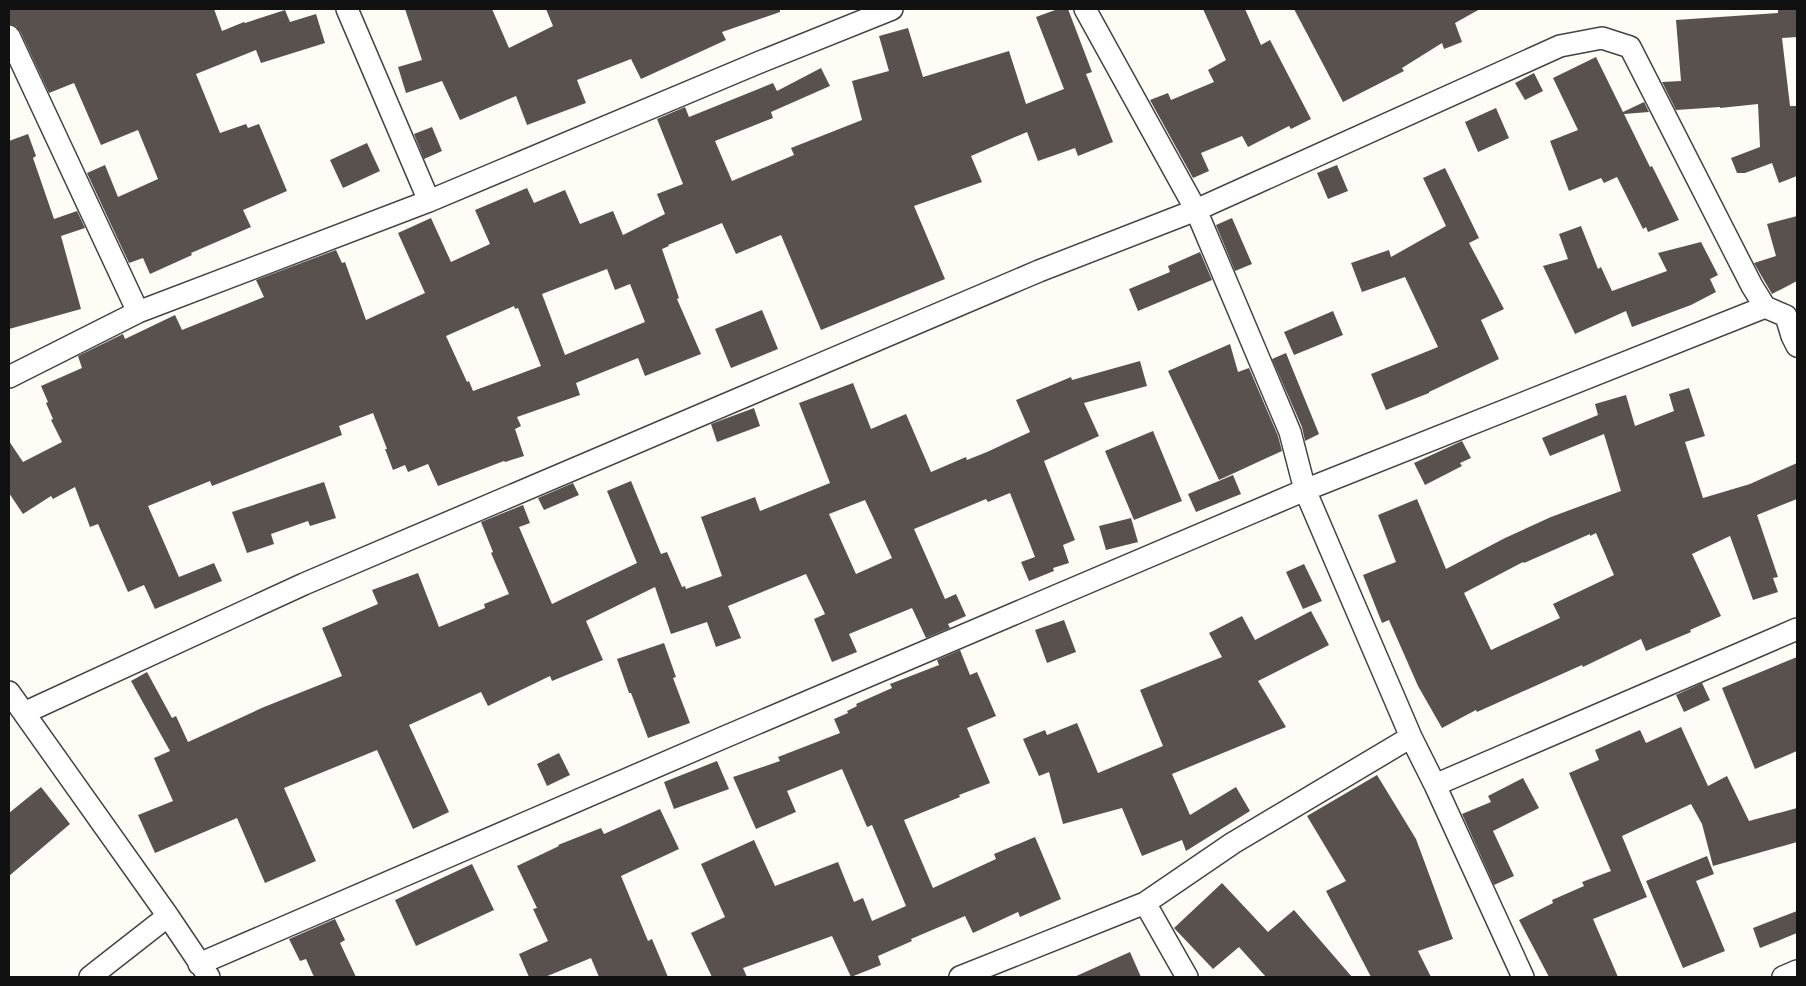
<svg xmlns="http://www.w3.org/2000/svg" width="1806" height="986" font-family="'Source Serif 4',serif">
	<rect width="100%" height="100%" fill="#fffcf5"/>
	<path fill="#59514d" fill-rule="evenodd" d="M 9,9 L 214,9 L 222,31 L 244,22 L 245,23 L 285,10 L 290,22 L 316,14 L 325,43 L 261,63 L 256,50 L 196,74 L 220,133 L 246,124 L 248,128 L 259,124 L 287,191 L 243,210 L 251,227 L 191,253 L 192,255 L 150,274 L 143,258 L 129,263 L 87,173 L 105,165 L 118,197 L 158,179 L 138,130 L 101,145 L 74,83 L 49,93 L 20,31 L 16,26 L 9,24 Z
		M 405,9 L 492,9 L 509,48 L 553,26 L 546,9 L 780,9 L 780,12 L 722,32 L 726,40 L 641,79 L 631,59 L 577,80 L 586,103 L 527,125 L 516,96 L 460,120 L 442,81 L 406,93 L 398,67 L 422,60 Z
		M 1058,9 L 1068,9 L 1092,72 L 1086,74 L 1113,142 L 1078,156 L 1075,148 L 1038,161 L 1027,132 L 971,156 L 982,182 L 914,206 L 945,279 L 821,330 L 781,235 L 736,254 L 722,223 L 668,245 L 669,246 L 662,249 L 679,298 L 677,299 L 701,354 L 645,376 L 638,358 L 576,383 L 580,395 L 517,417 L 521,426 L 515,429 L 524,456 L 505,462 L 504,461 L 438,486 L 428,464 L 408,472 L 405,465 L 393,470 L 385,449 L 387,449 L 373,413 L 339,426 L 342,435 L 212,486 L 210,481 L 148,506 L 179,577 L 214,563 L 222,581 L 155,609 L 144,585 L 128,592 L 98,524 L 90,527 L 75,487 L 53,499 L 51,496 L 23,514 L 9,493 L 9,441 L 23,462 L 62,442 L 51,420 L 53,419 L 46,403 L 48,402 L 41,386 L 82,368 L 78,356 L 123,334 L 125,339 L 175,315 L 182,330 L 264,297 L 256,280 L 336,250 L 342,263 L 345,262 L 366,320 L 425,293 L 398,233 L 431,218 L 451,262 L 490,244 L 475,210 L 527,188 L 534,203 L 565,190 L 580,224 L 613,211 L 623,235 L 665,214 L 657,194 L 683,184 L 657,119 L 685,107 L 689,117 L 773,83 L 777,91 L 821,68 L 830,86 L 771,112 L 773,118 L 715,141 L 732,181 L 794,155 L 791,148 L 862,120 L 852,81 L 889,71 L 879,36 L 908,28 L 923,77 L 1009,51 L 1026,104 L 1064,89 L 1036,17 ZM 607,269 L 615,290 L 630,284 L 645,322 L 565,355 L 542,294 ZM 514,306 L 515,309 L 518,308 L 541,366 L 473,391 L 469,381 L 467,382 L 446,336 Z
		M 1203,9 L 1245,9 L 1261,45 L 1270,40 L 1311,119 L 1291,129 L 1289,126 L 1248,147 L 1242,136 L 1201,153 L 1209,171 L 1193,178 L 1150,100 L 1168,93 L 1171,100 L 1214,82 L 1208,70 L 1226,60 Z
		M 1294,9 L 1480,9 L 1455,23 L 1462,42 L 1444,49 L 1442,43 L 1402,68 L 1404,71 L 1343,102 Z
		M 1778,9 L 1797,9 L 1797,37 L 1782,38 L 1790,106 L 1797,106 L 1797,176 L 1779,183 L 1772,163 L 1745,173 L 1737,173 L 1731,158 L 1760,147 L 1758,104 L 1720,108 L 1720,107 L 1676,110 L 1662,82 L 1681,81 L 1676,20 L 1778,13 Z
		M 1596,57 L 1623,112 L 1644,102 L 1649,112 L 1624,114 L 1650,167 L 1652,166 L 1679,220 L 1648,232 L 1646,227 L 1643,229 L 1617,177 L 1604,183 L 1601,178 L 1569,191 L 1550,141 L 1578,130 L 1553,78 Z
		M 1534,73 L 1543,91 L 1525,100 L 1515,83 Z
		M 1496,108 L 1509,138 L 1478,152 L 1465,122 Z
		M 432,127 L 442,151 L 424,159 L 414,134 Z
		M 28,134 L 36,156 L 33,158 L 54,219 L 77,211 L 85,228 L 61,236 L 81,309 L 9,329 L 9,141 Z
		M 367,143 L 380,171 L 343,188 L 330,160 Z
		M 1337,165 L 1348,191 L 1328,199 L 1317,173 Z
		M 1445,168 L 1479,238 L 1469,243 L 1504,309 L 1481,320 L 1499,359 L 1429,392 L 1429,393 L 1386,410 L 1371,374 L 1438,347 L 1405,277 L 1362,292 L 1351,263 L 1389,250 L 1391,257 L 1446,226 L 1423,178 Z
		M 1797,216 L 1797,281 L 1772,294 L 1754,263 L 1776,256 L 1767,224 Z
		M 1232,218 L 1252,264 L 1235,271 L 1216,225 Z
		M 1581,226 L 1598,269 L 1601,267 L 1612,291 L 1667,271 L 1658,253 L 1701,242 L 1718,275 L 1710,279 L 1716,292 L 1691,305 L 1632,327 L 1626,311 L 1575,334 L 1543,266 L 1568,259 L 1559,234 Z
		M 1200,252 L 1212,280 L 1138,311 L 1129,289 L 1170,272 L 1168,266 Z
		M 762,310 L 778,349 L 731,368 L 715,329 Z
		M 1333,311 L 1343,335 L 1294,355 L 1284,332 Z
		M 1230,344 L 1238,372 L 1249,368 L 1278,436 L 1282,451 L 1219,480 L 1168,371 Z
		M 1286,353 L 1319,434 L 1305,441 L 1302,427 L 1272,359 Z
		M 1140,361 L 1147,386 L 1084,403 L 1099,436 L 1044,461 L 1075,540 L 1063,545 L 1069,563 L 1053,568 L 1054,571 L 1029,581 L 1021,562 L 1035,557 L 1010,493 L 988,502 L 986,499 L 914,529 L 945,599 L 956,594 L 966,616 L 948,624 L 950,628 L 926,638 L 912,608 L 849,634 L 857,652 L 832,662 L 814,619 L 825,614 L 806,574 L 728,606 L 741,638 L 716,647 L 707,622 L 671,634 L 655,587 L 586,621 L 603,660 L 552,681 L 550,676 L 488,706 L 481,692 L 409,725 L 449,812 L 413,829 L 377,750 L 284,788 L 316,861 L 265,883 L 237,818 L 155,853 L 138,815 L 173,801 L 154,758 L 170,751 L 131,681 L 147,672 L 172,718 L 176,716 L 188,742 L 264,707 L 342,676 L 322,628 L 378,604 L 372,590 L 418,573 L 439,627 L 485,608 L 484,604 L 509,594 L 491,553 L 493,552 L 481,522 L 523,505 L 530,523 L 519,527 L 552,604 L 637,563 L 607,491 L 631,481 L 661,554 L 667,552 L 682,587 L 685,586 L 686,589 L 722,576 L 701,517 L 755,497 L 760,511 L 830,483 L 799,403 L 853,383 L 871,429 L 906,414 L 931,472 L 966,457 L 967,460 L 987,452 L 1030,432 L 1016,400 L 1071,377 L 1072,380 ZM 865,500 L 892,558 L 856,574 L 829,514 Z
		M 1689,388 L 1705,436 L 1685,442 L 1703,498 L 1750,484 L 1797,463 L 1797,499 L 1757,515 L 1778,577 L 1773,578 L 1778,592 L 1753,600 L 1730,536 L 1692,554 L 1721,616 L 1690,630 L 1691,632 L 1646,651 L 1641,639 L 1583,667 L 1582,665 L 1477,712 L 1476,710 L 1442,728 L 1418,686 L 1389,620 L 1382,623 L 1363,575 L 1396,562 L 1378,515 L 1417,499 L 1446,569 L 1505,538 L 1551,517 L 1621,491 L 1604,434 L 1550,456 L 1542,438 L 1598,415 L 1595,404 L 1626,395 L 1635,426 L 1674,411 L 1669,394 ZM 1596,533 L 1614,575 L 1553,604 L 1560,618 L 1491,650 L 1464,593 L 1523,562 L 1524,563 L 1590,534 L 1590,536 Z
		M 754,408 L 760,426 L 717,442 L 711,424 Z
		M 1153,431 L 1182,501 L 1134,520 L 1105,451 Z
		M 1462,441 L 1471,458 L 1460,463 L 1462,466 L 1425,485 L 1414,463 Z
		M 1233,475 L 1241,494 L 1196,512 L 1188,494 Z
		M 324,482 L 336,518 L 310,526 L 308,521 L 271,534 L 274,544 L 247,553 L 232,512 Z
		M 573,483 L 579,495 L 544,510 L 538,498 Z
		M 1131,518 L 1138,542 L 1106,550 L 1099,526 Z
		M 1304,564 L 1322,601 L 1303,609 L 1286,572 Z
		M 1311,611 L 1329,645 L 1258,681 L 1286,727 L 1172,774 L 1190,815 L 1236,787 L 1250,811 L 1186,851 L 1182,840 L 1142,856 L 1122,808 L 1063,824 L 1049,772 L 1039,776 L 1023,739 L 1045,730 L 1047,735 L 1077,723 L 1098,773 L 1163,746 L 1140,690 L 1222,657 L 1209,633 L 1242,616 L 1255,640 Z
		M 1064,620 L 1076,652 L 1047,663 L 1035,630 Z
		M 664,643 L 676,677 L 673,678 L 690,723 L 648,738 L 631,693 L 629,693 L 617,659 Z
		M 960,650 L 970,675 L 977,672 L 996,716 L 967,728 L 990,783 L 959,795 L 960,797 L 904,820 L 933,888 L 996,859 L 994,854 L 1035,837 L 1061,899 L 1020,917 L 1018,912 L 973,933 L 965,916 L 911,939 L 912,941 L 878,956 L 881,965 L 851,977 L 832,936 L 743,968 L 747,977 L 712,977 L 691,933 L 725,917 L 701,864 L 754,840 L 775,886 L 838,862 L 854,902 L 863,898 L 872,921 L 906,906 L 872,825 L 867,827 L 842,769 L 787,791 L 796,812 L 756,829 L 733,777 L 780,761 L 778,757 L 840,733 L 834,719 L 848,713 L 847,711 L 857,706 L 856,704 L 892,688 L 890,684 L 939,665 L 937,660 Z
		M 1797,657 L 1797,751 L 1755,769 L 1722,688 Z
		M 1702,683 L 1710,700 L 1684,712 L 1676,695 Z
		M 1681,727 L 1708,786 L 1727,776 L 1749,821 L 1797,808 L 1797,842 L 1713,866 L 1702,824 L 1691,804 L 1622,836 L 1647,897 L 1593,919 L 1618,977 L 1549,977 L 1519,920 L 1553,903 L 1552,900 L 1584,886 L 1582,882 L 1611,871 L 1569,773 L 1599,760 L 1595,750 L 1640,730 L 1646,743 Z
		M 559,753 L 570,775 L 547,786 L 537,764 Z
		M 717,761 L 729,789 L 674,809 L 664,782 Z
		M 1377,775 L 1416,839 L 1453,939 L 1418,951 L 1431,977 L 1371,977 L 1326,891 L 1346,881 L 1307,816 Z
		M 1523,778 L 1539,808 L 1493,831 L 1514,876 L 1494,885 L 1462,814 L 1491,802 L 1488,796 Z
		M 41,787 L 70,824 L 9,876 L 9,813 Z
		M 660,809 L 679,849 L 621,876 L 648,941 L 652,939 L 668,977 L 599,977 L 591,958 L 545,977 L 529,977 L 519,954 L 548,941 L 533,909 L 537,908 L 517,866 L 559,846 L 558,845 L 601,828 L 604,834 Z
		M 1707,856 L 1714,874 L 1696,881 L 1725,951 L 1683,968 L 1646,881 Z
		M 472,864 L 494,910 L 416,946 L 395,900 Z
		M 1222,883 L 1268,932 L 1294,910 L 1352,977 L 1266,977 L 1239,947 L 1213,969 L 1174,928 Z
		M 1797,911 L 1797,933 L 1760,948 L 1753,928 Z
		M 335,919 L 345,940 L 340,943 L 356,977 L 314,977 L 306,959 L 300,961 L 289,939 Z
		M 1130,952 L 1141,977 L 1074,977 Z"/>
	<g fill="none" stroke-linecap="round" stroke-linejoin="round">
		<defs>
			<path id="minor" d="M 347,9 L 429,201
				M 1085,9 L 1196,210 L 1290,432 L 1305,490 L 1411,737 L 1435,785 L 1523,977
				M 9,36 L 138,312
				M 1765,307 L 1786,316 L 1792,336 L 1797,346
				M 9,377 L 138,312 L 429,201 L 760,62 L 892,9
				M 9,692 L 168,916 L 209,977
				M 24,713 L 304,584 L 1039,271 L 1196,210 L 1560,46 L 1602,38 L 1630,47 L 1752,286 L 1765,307 L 1305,490 L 720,739 L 199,964
				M 1435,785 L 1797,629
				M 1145,903 L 1187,977
				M 90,977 L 168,916
				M 960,977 L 1145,903 L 1233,843 L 1411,737
				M 1783,977 L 1797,971"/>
		</defs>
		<use href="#minor" stroke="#444" stroke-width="24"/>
		<use href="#minor" stroke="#fff" stroke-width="21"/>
	</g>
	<rect width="1806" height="986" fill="none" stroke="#111111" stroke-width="20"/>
</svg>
